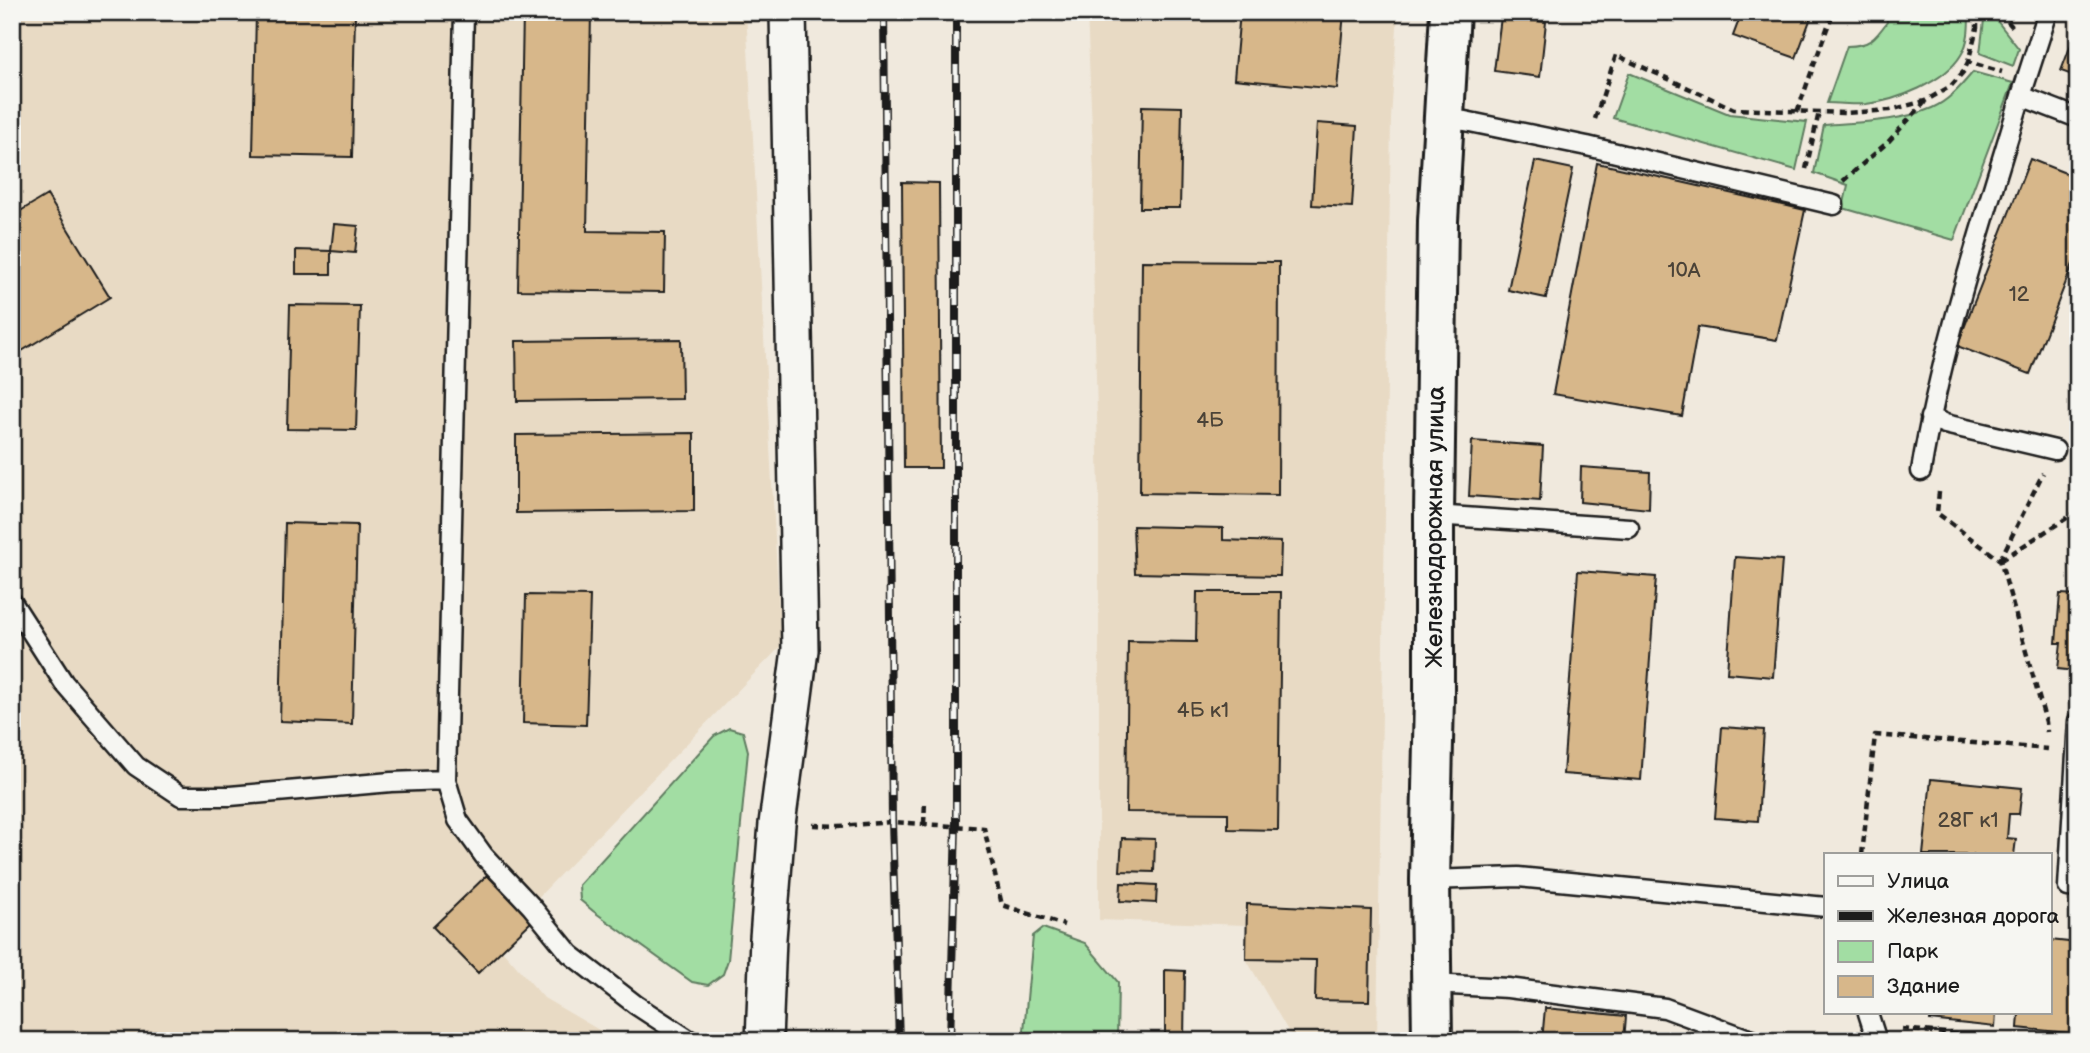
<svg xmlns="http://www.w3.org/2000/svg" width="2090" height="1053" font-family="'Balsamiq Sans',sans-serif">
	<rect width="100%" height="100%" fill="#f0e9dd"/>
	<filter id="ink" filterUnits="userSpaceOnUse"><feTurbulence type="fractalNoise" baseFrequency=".0143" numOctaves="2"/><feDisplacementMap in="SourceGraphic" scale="14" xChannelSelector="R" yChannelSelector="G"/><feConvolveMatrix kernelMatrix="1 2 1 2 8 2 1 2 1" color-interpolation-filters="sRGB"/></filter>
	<g filter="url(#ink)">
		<path fill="#e8dac4" d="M 12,12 L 746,12 L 781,646 L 524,912 L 532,921 L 502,950 L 544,998 L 618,1041 L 12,1041 Z
			M 1087,12 L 1398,12 L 1391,119 L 1377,1041 L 1294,1041 L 1246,959 L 1246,925 L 1099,920 L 1099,492 L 1093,261 L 1094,176 Z"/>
		<path fill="#a2dda3" stroke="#5f7c60" stroke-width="2" d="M 1886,12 L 1969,12 C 1969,26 1969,43 1961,55 C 1945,82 1896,101 1866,104 C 1853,105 1840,103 1827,103 L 1847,46 C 1869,46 1875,39 1887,22 Z
			M 1985,12 L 1990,12 L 2019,49 L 2013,66 L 1980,53 Z
			M 1973,72 L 2013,83 L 1954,240 L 1843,208 L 1848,185 L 1814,173 L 1824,125 C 1859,122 1899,122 1932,108 C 1949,101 1962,85 1973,72 Z
			M 1629,73 L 1729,114 L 1807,122 L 1796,170 L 1613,118 Z
			M 729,728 L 743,732 L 748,751 L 728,960 L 723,974 L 708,985 L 692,982 L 593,911 L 580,900 L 579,885 L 714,736 Z
			M 1043,928 L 1085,943 L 1118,982 L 1117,1041 L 1023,1041 L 1033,936 Z"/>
		<path fill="#d7b78a" stroke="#1c1c1c" stroke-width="2" d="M 256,12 L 355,12 L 352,157 L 253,155 Z
			M 523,12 L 591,12 L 587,231 L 665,232 L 664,292 L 518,290 Z
			M 1240,12 L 1344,12 L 1337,89 L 1234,79 Z
			M 1742,12 L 1813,12 L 1796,58 L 1733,36 Z
			M 1501,17 L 1546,22 L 1540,77 L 1494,71 Z
			M 2078,26 L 2078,77 L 2061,71 Z
			M 1142,106 L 1182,107 L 1180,208 L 1140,208 Z
			M 1317,123 L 1357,126 L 1352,207 L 1312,205 Z
			M 2030,159 L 2078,178 L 2078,251 L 2030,374 L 1957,346 Z
			M 1535,161 L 1573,169 L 1546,298 L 1508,290 Z
			M 1597,163 L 1805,210 L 1777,340 L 1698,327 L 1682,416 L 1553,394 Z
			M 902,182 L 939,183 L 941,468 L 904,468 Z
			M 47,195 L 110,297 L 12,357 L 12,216 Z
			M 334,224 L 358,226 L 355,253 L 331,251 Z
			M 296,250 L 331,251 L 331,274 L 296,274 Z
			M 1142,261 L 1279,262 L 1278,495 L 1140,493 Z
			M 290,305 L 360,306 L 356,430 L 287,429 Z
			M 681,339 L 682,399 L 517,401 L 516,341 Z
			M 694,433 L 694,511 L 516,513 L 516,435 Z
			M 1472,441 L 1543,446 L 1540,501 L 1469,496 Z
			M 1581,467 L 1650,472 L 1649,509 L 1580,502 Z
			M 285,523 L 357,525 L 352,724 L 280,721 Z
			M 1133,526 L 1223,528 L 1223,540 L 1281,542 L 1280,576 L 1135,573 Z
			M 1735,557 L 1782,560 L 1773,677 L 1727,673 Z
			M 1578,571 L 1656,577 L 1641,780 L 1563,774 Z
			M 1197,592 L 1281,592 L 1278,830 L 1228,829 L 1228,813 L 1126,812 L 1128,641 L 1196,642 Z
			M 2060,594 L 2078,595 L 2078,675 L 2076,671 L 2058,669 L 2061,643 L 2056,643 Z
			M 526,595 L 590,596 L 586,725 L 523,723 Z
			M 1722,727 L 1764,730 L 1758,821 L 1715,818 Z
			M 1931,779 L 2022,788 L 2019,814 L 2009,814 L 2007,838 L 2016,839 L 2014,855 L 1923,855 Z
			M 1122,838 L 1155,839 L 1154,872 L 1120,871 Z
			M 487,875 L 532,921 L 478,973 L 433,927 Z
			M 1121,883 L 1157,885 L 1156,903 L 1120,901 Z
			M 1247,904 L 1371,910 L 1369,1001 L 1315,1000 L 1316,960 L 1246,959 Z
			M 2050,940 L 2078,943 L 2078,1034 L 2018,1028 L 2019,1014 L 2001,1013 L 2050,1013 Z
			M 1165,970 L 1185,971 L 1184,1041 L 1165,1041 Z
			M 1545,1008 L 1626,1016 L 1624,1041 L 1542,1041 Z
			M 1930,1013 L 1996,1013 L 1995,1027 L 1930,1020 Z"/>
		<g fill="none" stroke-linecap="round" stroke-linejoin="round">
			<defs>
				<path id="lane" d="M 2048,12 L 2021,96 L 2078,118
					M 1444,119 L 1465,121 L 1587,146 L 1834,205
					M 1930,417 L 1945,424 L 2055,450
					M 1921,471 C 1942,343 1984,220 2021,96
					M 1434,515 L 1629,528
					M 12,602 L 64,683 L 136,766 L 181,796 L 230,796 L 391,782 L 446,780 L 464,12
					M 2078,721 L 2068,887 L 2078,888
					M 446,780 L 458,820 L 484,856 L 531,906 L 570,954 L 636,1005 L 691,1041
					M 1430,880 L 1518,877 L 1826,907
					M 1431,984 L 1508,988 L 1665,1008 L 1754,1041
					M 1868,1013 L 1877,1041"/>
				<path id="street" d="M 764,1041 L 768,938 L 777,824 L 800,650 L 788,12"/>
				<g id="secondary">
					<path id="s1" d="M 1432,1041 L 1430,880 L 1434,697 L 1434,515 L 1438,221 L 1450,12"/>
				</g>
			</defs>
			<use href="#lane" stroke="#1c1c1c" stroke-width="23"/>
			<use href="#street" stroke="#1c1c1c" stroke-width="40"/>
			<use href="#secondary" stroke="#1c1c1c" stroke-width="44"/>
			<path stroke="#1c1c1c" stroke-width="4.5" stroke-dasharray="7 5" stroke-linecap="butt" d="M 1977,12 L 1977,28 L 1968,62 L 2002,72
				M 2000,12 L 2014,29
				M 1797,112 L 1833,12
				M 1595,119 L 1616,55 L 1734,109 L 1846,113 L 1890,110 L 1925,101 L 1951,86 L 1964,71 L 1968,62
				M 1806,169 L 1819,112
				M 1843,181 L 1888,142 L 1925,102
				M 1939,492 L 1937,513 L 2000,560 L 2046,722 L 2047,732
				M 2000,560 L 2043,473
				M 2001,560 L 2078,511
				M 924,824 L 925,801
				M 813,825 L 839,826 L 892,822 L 984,828 L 1002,905 L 1064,925
				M 1862,855 L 1875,735 L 2048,749
				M 1902,1029 L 2026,1041"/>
			<use href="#lane" stroke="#f6f6f2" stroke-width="18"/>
			<use href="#street" stroke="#f6f6f2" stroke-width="35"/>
			<use href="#secondary" stroke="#f6f6f2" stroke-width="38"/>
			<defs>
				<path id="rail" d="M 884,12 L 892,822 L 899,1041
					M 950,1041 L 956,825 L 956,12"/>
			</defs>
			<use href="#rail" stroke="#1c1c1c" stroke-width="8"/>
			<use href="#rail" stroke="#f6f6f2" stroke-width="5" stroke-dasharray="16" stroke-linecap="butt"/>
		</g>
	</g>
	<g text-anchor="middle" stroke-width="7" stroke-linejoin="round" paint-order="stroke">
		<g font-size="21" fill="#4b4338">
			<text x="1684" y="277">10А</text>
			<text x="2019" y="301">12</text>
			<text x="1210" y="427">4Б</text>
			<text x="1203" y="717">4Б к1</text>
			<text x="1968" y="827">28Г к1</text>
		</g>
		<g font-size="24" fill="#1c1c1c" stroke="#f6f6f2">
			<text dy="8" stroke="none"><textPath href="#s1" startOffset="514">Железнодорожная улица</textPath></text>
		</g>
	</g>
	<rect width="2090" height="1053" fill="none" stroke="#f6f6f2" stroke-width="42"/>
	<rect x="21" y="21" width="2048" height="1011" fill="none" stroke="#1c1c1c" stroke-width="2.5" filter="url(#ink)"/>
	<rect x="1824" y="853" width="228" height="161" fill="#f6f6f2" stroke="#9f9f9c" stroke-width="2"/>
	<rect x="1838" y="876" width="35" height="10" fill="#f6f6f2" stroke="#9f9f9c" stroke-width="2"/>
	<text x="1887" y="888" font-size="21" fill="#1c1c1c">Улица</text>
	<rect x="1838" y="911" width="35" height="10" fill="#1c1c1c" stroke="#9f9f9c" stroke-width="2"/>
	<text x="1887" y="923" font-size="21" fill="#1c1c1c">Железная дорога</text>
	<rect x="1838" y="941" width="35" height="21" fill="#a2dda3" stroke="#9f9f9c" stroke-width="2"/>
	<text x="1887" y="958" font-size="21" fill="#1c1c1c">Парк</text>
	<rect x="1838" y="976" width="35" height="21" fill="#d7b78a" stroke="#9f9f9c" stroke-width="2"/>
	<text x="1887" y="993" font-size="21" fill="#1c1c1c">Здание</text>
</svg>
